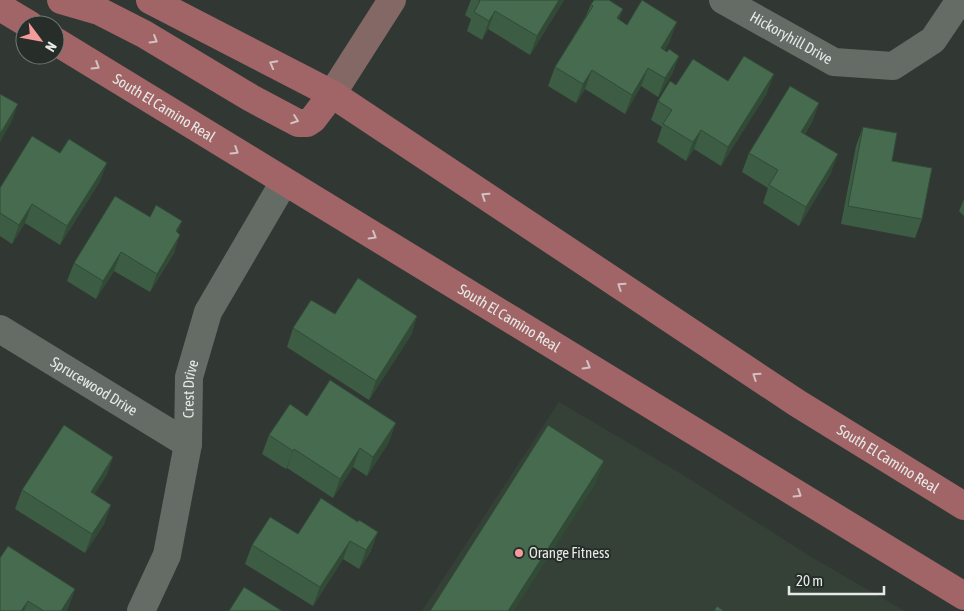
<svg xmlns="http://www.w3.org/2000/svg" width="964" height="611" font-family="'Asap Condensed',sans-serif">
	<rect width="100%" height="100%" fill="#313833"/>
	<path fill="#354137" d="M 559,402 L 683,475 L 811,557 L 905,611 L 422,611 Z"/>
	<g fill="none" stroke-linecap="round" stroke-linejoin="round">
		<g stroke="#656c66" stroke-width="28">
			<path id="s1" d="M 723,0 L 834,62 L 893,66 L 933,40 L 960,0"/>
			<path id="s2" d="M 0,329 L 188,444"/>
			<path id="s3" d="M 141,611 L 167,555 L 188,444 L 189,377 L 208,312 L 284,182"/>
		</g>
		<path stroke="#836866" stroke-width="28" d="M 332,94 L 392,0"/>
		<g stroke="#a26567" stroke-width="28">
			<path d="M 61,0 L 99,11 L 144,34 L 251,98 L 298,123 L 307,123 L 313,119 L 332,94"/>
			<path id="s4" d="M 150,0 L 332,94 L 797,403 L 964,506"/>
			<path d="M 0,7 L 30,25"/>
			<path id="s5" d="M 55,41 C 357,227 662,410 964,596"/>
		</g>
	</g>
	<path fill="#3c5c44" d="M 471,0 L 564,0 L 530,55 L 488,29 L 482,40 L 467,31 L 471,19 L 465,15 Z
		M 591,4 L 627,25 L 670,41 L 664,51 L 679,56 L 672,74 L 658,97 L 641,86 L 625,114 L 585,89 L 576,103 L 548,86 L 555,67 L 586,16 Z
		M 728,81 L 767,93 L 721,166 L 694,149 L 686,161 L 657,142 L 662,127 L 651,120 L 658,101 L 676,85 Z
		M 819,103 L 812,122 L 805,134 L 831,173 L 799,226 L 763,203 L 768,188 L 742,172 L 749,153 Z
		M 863,127 L 892,161 L 922,219 L 915,238 L 841,224 L 856,146 Z
		M 60,153 L 100,181 L 60,245 L 25,223 L 12,244 L 0,236 L 0,188 Z
		M 964,199 L 964,216 L 959,211 Z
		M 150,217 L 178,233 L 174,253 L 150,292 L 114,271 L 96,299 L 67,281 L 74,263 Z
		M 335,314 L 417,316 L 411,335 L 369,400 L 287,347 L 293,328 Z
		M 307,416 L 389,442 L 367,476 L 353,467 L 333,498 L 287,468 L 286,469 L 262,454 L 269,435 Z
		M 113,457 L 106,476 L 94,494 L 111,505 L 104,524 L 85,553 L 15,509 L 22,490 Z
		M 321,498 L 371,551 L 359,569 L 343,559 L 313,606 L 245,564 L 252,545 L 298,534 Z
		M 0,558 L 75,589 L 68,608 L 66,611 L 0,611 Z"/>
	<path fill="#314b37" d="M 559,0 L 564,0 L 530,55 L 537,36 Z
		M 623,9 L 616,27 L 617,18 Z
		M 495,11 L 488,29 L 482,40 L 489,21 Z
		M 677,22 L 670,41 L 654,67 L 661,48 Z
		M 679,56 L 672,74 L 658,97 L 665,78 Z
		M 648,68 L 641,86 L 625,114 L 632,95 Z
		M 592,70 L 585,89 L 576,103 L 583,84 Z
		M 774,74 L 767,93 L 721,166 L 728,147 Z
		M 819,103 L 812,122 L 795,150 L 801,132 Z
		M 18,104 L 11,123 L 0,142 L 0,134 Z
		M 701,130 L 694,149 L 686,161 L 693,142 Z
		M 838,154 L 831,173 L 799,226 L 806,207 Z
		M 107,163 L 100,181 L 60,245 L 67,226 Z
		M 32,204 L 25,223 L 12,244 L 19,225 Z
		M 182,221 L 175,240 L 176,231 Z
		M 180,235 L 174,253 L 150,292 L 157,274 Z
		M 121,252 L 114,271 L 96,299 L 103,281 Z
		M 417,316 L 411,335 L 369,400 L 376,381 Z
		M 396,423 L 389,442 L 367,476 L 373,457 Z
		M 360,448 L 353,467 L 333,498 L 340,479 Z
		M 294,449 L 287,468 L 286,469 L 293,451 Z
		M 113,457 L 106,476 L 84,511 L 91,492 Z
		M 604,461 L 596,483 L 514,611 L 508,611 Z
		M 111,505 L 104,524 L 85,553 L 92,534 Z
		M 378,532 L 371,551 L 359,569 L 366,550 Z
		M 350,541 L 343,559 L 313,606 L 320,587 Z
		M 75,589 L 68,608 L 66,611 L 61,611 Z
		M 28,601 L 24,611 L 21,611 Z"/>
	<path fill="#466b4f" stroke="#314b37" d="M 478,0 L 559,0 L 537,36 L 495,11 L 489,21 L 474,12 L 480,1 Z
		M 594,0 L 609,0 L 623,9 L 617,18 L 627,25 L 642,0 L 677,22 L 661,48 L 667,52 L 669,49 L 679,56 L 665,78 L 648,68 L 632,95 L 592,70 L 583,84 L 555,67 L 593,6 L 591,4 Z
		M 744,56 L 774,74 L 728,147 L 701,130 L 693,142 L 663,124 L 672,110 L 658,101 L 670,81 L 676,85 L 693,59 L 728,81 Z
		M 790,86 L 819,103 L 801,132 L 838,154 L 806,207 L 769,185 L 778,170 L 749,153 Z
		M 0,94 L 18,104 L 0,134 Z
		M 863,127 L 897,133 L 892,161 L 932,168 L 922,219 L 848,206 Z
		M 32,136 L 60,153 L 69,139 L 107,163 L 67,226 L 32,204 L 19,225 L 0,213 L 0,188 Z
		M 115,196 L 150,217 L 156,205 L 182,221 L 176,231 L 180,235 L 157,274 L 121,252 L 103,281 L 74,263 Z
		M 358,278 L 417,316 L 376,381 L 293,328 L 311,300 L 335,314 Z
		M 330,380 L 396,423 L 373,457 L 360,448 L 340,479 L 294,449 L 293,451 L 269,435 L 290,404 L 307,416 Z
		M 64,425 L 113,457 L 91,492 L 111,505 L 92,534 L 22,490 Z
		M 548,425 L 604,461 L 508,611 L 430,611 Z
		M 321,498 L 358,522 L 359,520 L 378,532 L 366,550 L 350,541 L 320,587 L 252,545 L 270,517 L 298,534 Z
		M 8,546 L 75,589 L 61,611 L 44,611 L 28,601 L 21,611 L 0,611 L 0,558 Z
		M 244,587 L 282,611 L 229,611 Z
		M 717,606 L 724,611 L 714,611 Z"/>
	<defs><path id="oneway-chevron" d="M-2-3.5L2.5 0L-2 3.5" fill="none" stroke-width="1.6" stroke-linecap="round" stroke-linejoin="round" transform="scale(1.25)"/></defs>
	<g stroke="#d2c2c1">
		<use href="#oneway-chevron" transform="translate(154 40) rotate(31)"/>
		<use href="#oneway-chevron" transform="translate(273 64) rotate(-152)"/>
		<use href="#oneway-chevron" transform="translate(96 66) rotate(32)"/>
		<use href="#oneway-chevron" transform="translate(295 120) rotate(20)"/>
		<use href="#oneway-chevron" transform="translate(235 151) rotate(32)"/>
		<use href="#oneway-chevron" transform="translate(485 196) rotate(-146)"/>
		<use href="#oneway-chevron" transform="translate(373 236) rotate(31)"/>
		<use href="#oneway-chevron" transform="translate(621 286) rotate(-146)"/>
		<use href="#oneway-chevron" transform="translate(587 366) rotate(31)"/>
		<use href="#oneway-chevron" transform="translate(756 376) rotate(-146)"/>
		<use href="#oneway-chevron" transform="translate(798 494) rotate(32)"/>
	</g>
	<circle fill="#f59b9e" stroke="#272e29" stroke-width="2" cx="519" cy="553" r="5"/>
	<g text-anchor="middle" stroke-width="4" stroke-linejoin="round" paint-order="stroke">
		<g font-size="15" fill="#e6eae7" stroke="#272e29">
			<text dy="5" stroke="none"><textPath href="#s1" startOffset="78">Hickoryhill Drive</textPath></text>
			<text dy="5" stroke="none"><textPath href="#s5" startOffset="128">South El Camino Real</textPath></text>
			<text dy="5" stroke="none"><textPath href="#s5" startOffset="532">South El Camino Real</textPath></text>
			<text dy="5" stroke="none"><textPath href="#s2" startOffset="110">Sprucewood Drive</textPath></text>
			<text dy="5" stroke="none"><textPath href="#s3" startOffset="230">Crest Drive</textPath></text>
			<text dy="5" stroke="none"><textPath href="#s4" startOffset="870">South El Camino Real</textPath></text>
		</g>
		<g font-size="15" fill="#e6eae7" stroke="#272e29" text-anchor="start">
			<text x="529" y="558">Orange Fitness</text>
		</g>
	</g>
	<g transform="translate(40 40) rotate(122)"><circle r="24" fill="#272e29" stroke="#737975"/>
	<path d="M0-4L9 19L0 12L-9 19Z" fill="#f59b9e"/>
	<text y="-8" font-size="14" font-weight="bold" text-anchor="middle" fill="#e6eae7">N</text>
	</g>
	<path d="M789 586v8h95v-8" fill="none" stroke="#e6eae7" stroke-width="2.5"/>
	<text x="796" y="586" font-size="15" fill="#e6eae7" stroke="#272e29" stroke-width="4" paint-order="stroke">20 m</text>
</svg>
